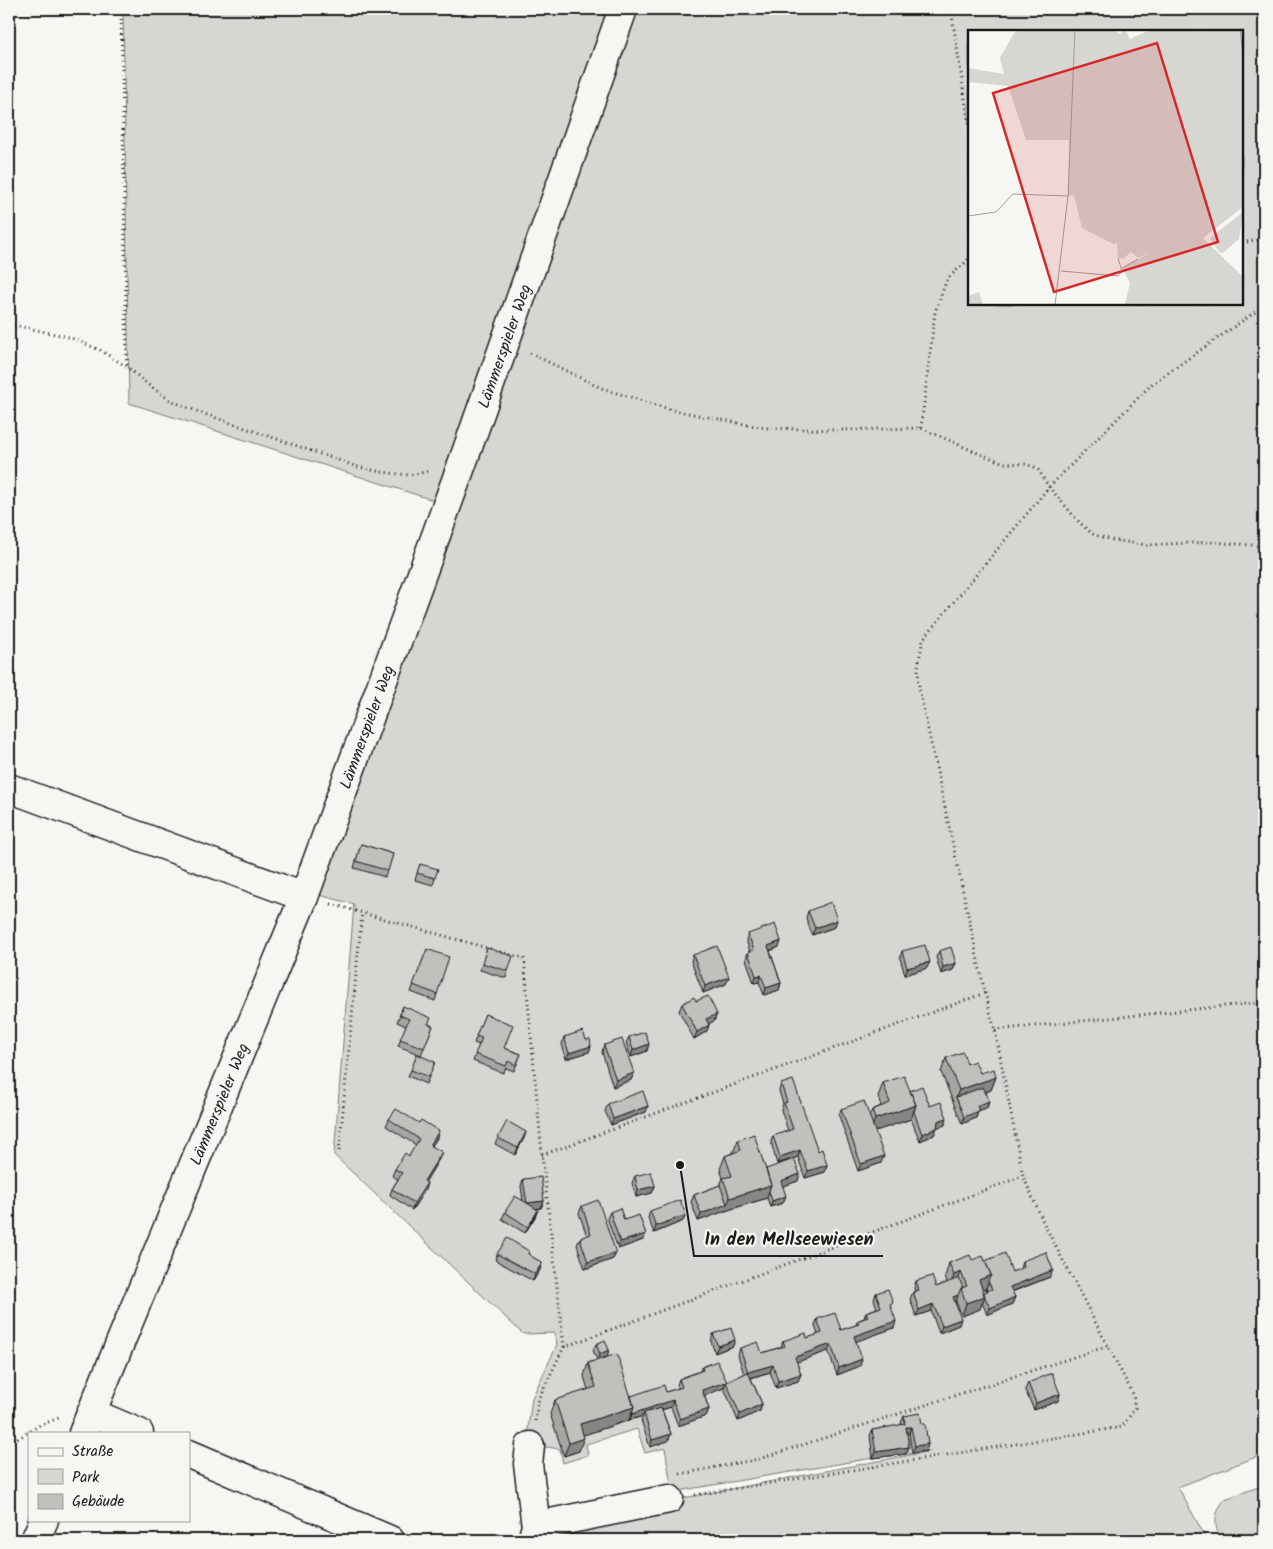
<svg xmlns="http://www.w3.org/2000/svg" width="1273" height="1549" font-family="Kalam,sans-serif">
	<rect width="100%" height="100%" fill="#f6f6f2"/>
	<filter id="ink" filterUnits="userSpaceOnUse"><feTurbulence type="fractalNoise" baseFrequency=".02" numOctaves="2"/><feDisplacementMap in="SourceGraphic" scale="10" xChannelSelector="R" yChannelSelector="G"/><feConvolveMatrix kernelMatrix="1 2 1 2 8 2 1 2 1" color-interpolation-filters="sRGB"/></filter>
	<g filter="url(#ink)">
		<path fill="#d6d6d2" stroke="#797977" fill-rule="evenodd" d="M 123,9 L 1264,9 L 1264,1454 L 1178,1487 L 1207,1540 L 538,1540 L 536,1526 L 931,1451 L 873,1458 L 672,1492 L 665,1448 L 645,1453 L 637,1429 L 586,1444 L 588,1455 L 563,1463 L 560,1449 L 526,1444 L 532,1398 L 557,1345 L 555,1333 L 523,1334 L 334,1155 L 354,904 L 311,893 L 436,501 L 129,403 ZM 969,31 L 1242,31 L 1242,304 L 969,304 Z
			M 1264,1485 L 1264,1540 L 1221,1540 C 1213,1524 1214,1513 1225,1499 Z"/>
		<g fill="none" stroke-linecap="round" stroke-linejoin="round">
			<defs>
				<g id="minor">
					<path d="M 9,788 L 304,897"/>
					<path d="M 92,1413 L 139,1433"/>
					<path id="s1" d="M 83,1433 L 304,897 L 462,464 L 623,9"/>
					<path d="M 530,1446 L 528,1464 L 536,1526 L 532,1540"/>
					<path d="M 189,1454 L 390,1540"/>
					<path d="M 536,1526 L 669,1499"/>
					<path d="M 35,1540 L 44,1520"/>
				</g>
			</defs>
			<use href="#minor" stroke="#1c1c1c" stroke-width="31"/>
			<path stroke="#1c1c1c" stroke-width="3" stroke-dasharray="1 4" stroke-linecap="butt" d="M 121,9 L 127,367
				M 951,9 L 969,125
				M 1242,243 L 1264,238
				M 9,324 L 69,337 L 100,350 L 127,367 L 151,387 L 172,401 L 199,412 L 358,467 L 381,472 L 409,475 L 430,471
				M 530,353 L 601,388 L 672,410 L 765,428 L 839,430 L 921,428 L 978,453 L 1004,463 L 1026,464 L 1037,468 L 1049,487 L 1079,522 L 1092,534 L 1112,540 L 1147,545 L 1211,542 L 1264,546
				M 921,428 L 935,312 L 947,279 L 967,261 L 969,257
				M 331,904 L 491,949
				M 500,952 L 524,958 L 542,1155 L 564,1347 L 539,1398 L 535,1421
				M 995,1030 L 1264,1002
				M 339,1151 L 362,913
				M 542,1155 L 985,993
				M 564,1347 L 1023,1176
				M 9,1444 L 40,1425 L 59,1418
				M 680,1474 L 759,1459 L 1108,1346
				M 695,1495 L 1122,1427 L 1135,1408 L 1133,1394 L 1046,1228 L 1023,1176 L 995,1030 L 985,993 L 919,688 L 918,666 L 923,639 L 1049,487 L 1153,383 L 1264,306"/>
			<use href="#minor" stroke="#f6f6f2" stroke-width="28"/>
		</g>
		<path fill="#a5a5a3" stroke="#1c1c1c" fill-rule="evenodd" d="M 361,844 L 393,854 L 385,877 L 354,868 Z
			M 420,864 L 435,878 L 433,885 L 415,880 Z
			M 808,911 L 835,927 L 812,935 L 806,918 Z
			M 748,934 L 781,941 L 779,947 L 770,951 L 781,983 L 779,990 L 764,995 L 759,982 L 754,983 L 746,959 L 748,952 L 750,952 L 746,940 Z
			M 487,948 L 508,971 L 506,978 L 480,970 Z
			M 427,949 L 437,994 L 435,1001 L 411,992 Z
			M 902,951 L 927,968 L 905,975 L 900,958 Z
			M 939,951 L 956,963 L 953,970 L 941,974 L 936,957 Z
			M 693,955 L 726,984 L 703,993 L 691,961 Z
			M 696,1001 L 717,1014 L 714,1021 L 709,1023 L 709,1025 L 707,1031 L 694,1039 L 679,1011 L 682,1004 Z
			M 403,1006 L 429,1024 L 433,1026 L 421,1055 L 398,1046 L 406,1026 L 397,1022 Z
			M 485,1014 L 504,1048 L 521,1054 L 514,1071 L 506,1068 L 503,1073 L 473,1061 L 479,1045 L 474,1043 Z
			M 564,1037 L 586,1040 L 591,1046 L 589,1052 L 566,1059 L 562,1044 Z
			M 629,1037 L 647,1051 L 631,1057 L 626,1043 Z
			M 604,1045 L 634,1073 L 631,1080 L 613,1087 L 602,1052 Z
			M 946,1058 L 967,1064 L 980,1073 L 996,1077 L 991,1090 L 986,1092 L 989,1101 L 987,1108 L 978,1111 L 976,1118 L 962,1124 L 941,1072 Z
			M 435,1062 L 426,1084 L 408,1076 L 411,1070 Z
			M 883,1083 L 910,1091 L 930,1106 L 945,1125 L 937,1127 L 934,1135 L 920,1141 L 911,1119 L 875,1131 L 881,1163 L 858,1171 L 839,1116 L 841,1109 L 869,1117 L 872,1110 L 881,1106 L 878,1097 Z
			M 781,1084 L 818,1151 L 827,1165 L 825,1172 L 805,1178 L 798,1157 L 777,1164 L 771,1142 L 773,1136 L 788,1131 L 781,1110 L 783,1104 L 779,1091 Z
			M 608,1104 L 648,1106 L 646,1112 L 611,1125 L 605,1111 Z
			M 389,1119 L 437,1138 L 432,1146 L 439,1159 L 425,1182 L 425,1190 L 412,1210 L 390,1195 L 392,1189 L 398,1179 L 392,1176 L 395,1169 L 409,1156 L 416,1145 L 386,1126 Z
			M 526,1132 L 524,1138 L 515,1155 L 495,1144 L 498,1138 Z
			M 738,1140 L 766,1169 L 798,1181 L 782,1186 L 783,1203 L 770,1207 L 767,1198 L 725,1211 L 698,1221 L 691,1202 L 694,1195 L 720,1185 L 723,1178 L 720,1169 L 725,1156 L 733,1153 Z
			M 635,1176 L 655,1186 L 652,1193 L 636,1197 L 632,1183 Z
			M 523,1179 L 544,1201 L 541,1208 L 535,1209 L 535,1217 L 525,1233 L 502,1219 L 505,1212 L 523,1201 L 521,1186 Z
			M 582,1206 L 616,1253 L 613,1259 L 585,1269 L 577,1245 L 580,1238 L 587,1236 L 579,1213 Z
			M 650,1211 L 686,1215 L 683,1221 L 654,1233 L 648,1218 Z
			M 610,1212 L 643,1240 L 618,1249 L 607,1218 Z
			M 497,1254 L 528,1254 L 542,1263 L 540,1270 L 533,1281 L 495,1260 Z
			M 972,1260 L 985,1261 L 1012,1272 L 1020,1269 L 1022,1261 L 1050,1277 L 1012,1292 L 1015,1297 L 1012,1304 L 987,1315 L 982,1302 L 980,1309 L 962,1316 L 956,1302 L 955,1302 L 959,1325 L 939,1333 L 931,1311 L 916,1316 L 910,1299 L 913,1292 L 915,1291 L 914,1288 L 916,1281 L 936,1287 L 947,1283 L 945,1277 L 949,1263 ZM 986,1288 L 987,1291 L 983,1293 L 982,1290 Z
			M 876,1293 L 891,1307 L 894,1328 L 856,1341 L 860,1366 L 837,1375 L 828,1351 L 796,1362 L 801,1374 L 798,1381 L 776,1388 L 770,1372 L 751,1378 L 762,1404 L 760,1411 L 738,1421 L 724,1388 L 704,1395 L 709,1409 L 706,1416 L 678,1426 L 671,1407 L 662,1410 L 671,1434 L 668,1441 L 650,1447 L 641,1420 L 643,1416 L 583,1435 L 579,1451 L 564,1456 L 550,1414 L 555,1400 L 588,1390 L 584,1376 L 588,1363 L 597,1360 L 593,1350 L 596,1344 L 607,1357 L 631,1396 L 666,1392 L 678,1388 L 677,1385 L 679,1379 L 700,1371 L 702,1367 L 727,1382 L 744,1374 L 738,1355 L 740,1348 L 762,1353 L 781,1347 L 783,1341 L 807,1338 L 818,1335 L 815,1326 L 817,1319 L 841,1330 L 856,1325 L 857,1321 L 864,1318 L 866,1312 L 877,1308 L 874,1300 Z
			M 713,1334 L 733,1346 L 715,1353 L 711,1341 Z
			M 1028,1383 L 1060,1394 L 1058,1401 L 1034,1410 L 1025,1390 Z
			M 904,1416 L 922,1424 L 928,1444 L 926,1451 L 912,1453 L 909,1433 L 907,1434 L 909,1447 L 906,1454 L 873,1458 L 870,1436 L 872,1430 L 902,1425 L 901,1423 Z"/>
		<path fill="#868684" stroke="#1c1c1c" d="M 837,920 L 835,927 L 812,935 L 815,928 Z
			M 781,941 L 779,947 L 766,952 L 768,946 Z
			M 930,962 L 927,968 L 905,975 L 907,968 Z
			M 956,963 L 953,970 L 941,974 L 943,967 Z
			M 761,975 L 759,982 L 754,983 L 756,976 Z
			M 729,977 L 726,984 L 703,993 L 705,986 Z
			M 781,983 L 779,990 L 764,995 L 766,988 Z
			M 717,1014 L 714,1021 L 704,1026 L 706,1019 Z
			M 709,1025 L 707,1031 L 694,1039 L 697,1032 Z
			M 649,1044 L 647,1051 L 631,1057 L 633,1050 Z
			M 591,1046 L 589,1052 L 566,1059 L 569,1053 Z
			M 634,1073 L 631,1080 L 613,1087 L 616,1080 Z
			M 996,1077 L 991,1090 L 958,1102 L 956,1097 L 959,1090 Z
			M 989,1101 L 987,1108 L 978,1111 L 976,1118 L 962,1124 L 964,1117 L 977,1106 Z
			M 916,1105 L 911,1119 L 870,1133 L 875,1119 Z
			M 648,1106 L 646,1112 L 611,1125 L 613,1119 Z
			M 947,1118 L 945,1125 L 936,1128 L 938,1121 Z
			M 937,1128 L 934,1135 L 920,1141 L 922,1134 Z
			M 439,1131 L 437,1138 L 428,1152 L 430,1145 Z
			M 526,1132 L 524,1138 L 515,1155 L 518,1148 Z
			M 800,1150 L 798,1157 L 777,1164 L 780,1157 Z
			M 442,1152 L 439,1159 L 422,1188 L 424,1181 Z
			M 884,1156 L 881,1163 L 858,1171 L 861,1164 Z
			M 827,1165 L 825,1172 L 805,1178 L 808,1171 Z
			M 800,1174 L 798,1181 L 778,1188 L 781,1181 Z
			M 427,1183 L 425,1190 L 412,1210 L 414,1203 Z
			M 771,1185 L 767,1198 L 725,1211 L 698,1221 L 701,1214 L 727,1204 L 730,1198 Z
			M 655,1186 L 652,1193 L 636,1197 L 638,1190 Z
			M 786,1196 L 783,1203 L 770,1207 L 772,1201 Z
			M 544,1201 L 541,1208 L 524,1210 L 527,1203 Z
			M 538,1210 L 535,1217 L 525,1233 L 528,1227 Z
			M 686,1215 L 683,1221 L 654,1233 L 656,1226 Z
			M 646,1234 L 643,1240 L 618,1249 L 620,1242 Z
			M 616,1253 L 613,1259 L 585,1269 L 588,1262 Z
			M 542,1263 L 540,1270 L 533,1281 L 535,1274 Z
			M 1053,1270 L 1050,1277 L 1008,1293 L 1010,1287 Z
			M 961,1272 L 956,1285 L 949,1288 L 954,1275 Z
			M 991,1275 L 986,1288 L 974,1293 L 979,1280 Z
			M 958,1295 L 956,1302 L 950,1304 L 953,1297 Z
			M 985,1296 L 980,1309 L 962,1316 L 966,1303 Z
			M 1015,1297 L 1012,1304 L 987,1315 L 990,1308 Z
			M 933,1304 L 931,1311 L 916,1316 L 919,1310 Z
			M 961,1319 L 959,1325 L 939,1333 L 942,1326 Z
			M 896,1321 L 894,1328 L 852,1343 L 854,1336 Z
			M 735,1340 L 733,1346 L 715,1353 L 718,1346 Z
			M 831,1344 L 828,1351 L 792,1364 L 795,1357 Z
			M 609,1350 L 607,1357 L 597,1361 L 600,1354 Z
			M 862,1359 L 860,1366 L 837,1375 L 839,1368 Z
			M 773,1365 L 770,1372 L 746,1379 L 748,1372 Z
			M 801,1374 L 798,1381 L 776,1388 L 778,1381 Z
			M 726,1382 L 724,1388 L 700,1397 L 702,1390 Z
			M 1060,1394 L 1058,1401 L 1034,1410 L 1036,1403 Z
			M 673,1400 L 671,1407 L 645,1415 L 644,1413 L 643,1416 L 630,1420 L 632,1414 Z
			M 762,1404 L 760,1411 L 738,1421 L 740,1414 Z
			M 634,1407 L 629,1420 L 575,1438 L 580,1424 Z
			M 709,1409 L 706,1416 L 678,1426 L 680,1419 Z
			M 906,1427 L 911,1427 L 909,1433 L 903,1434 Z
			M 671,1434 L 668,1441 L 650,1447 L 652,1440 Z
			M 584,1438 L 579,1451 L 564,1456 L 569,1443 Z
			M 928,1444 L 926,1451 L 912,1453 L 915,1446 Z
			M 909,1447 L 906,1454 L 873,1458 L 876,1452 Z"/>
		<path fill="#c0c0bd" stroke="#1c1c1c" d="M 361,844 L 393,854 L 388,871 L 356,861 Z
			M 420,864 L 438,869 L 435,878 L 417,873 Z
			M 831,902 L 837,920 L 815,928 L 808,911 Z
			M 775,924 L 781,941 L 768,946 L 781,983 L 766,988 L 761,975 L 756,976 L 748,952 L 754,950 L 748,934 Z
			M 925,945 L 930,962 L 907,968 L 902,951 Z
			M 717,946 L 729,977 L 705,986 L 693,955 Z
			M 951,947 L 956,963 L 943,967 L 939,951 Z
			M 487,948 L 513,956 L 508,971 L 482,963 Z
			M 427,949 L 449,957 L 437,994 L 413,985 Z
			M 708,996 L 717,1014 L 706,1019 L 709,1025 L 697,1032 L 682,1004 L 694,997 L 696,1001 Z
			M 403,1006 L 431,1018 L 428,1024 L 433,1026 L 424,1048 L 400,1039 L 409,1019 L 400,1015 Z
			M 485,1014 L 513,1025 L 504,1048 L 521,1054 L 516,1065 L 508,1061 L 506,1066 L 475,1054 L 482,1038 L 476,1036 Z
			M 583,1031 L 586,1040 L 590,1039 L 591,1046 L 569,1053 L 564,1037 Z
			M 645,1032 L 649,1044 L 633,1050 L 629,1037 Z
			M 622,1039 L 634,1073 L 616,1080 L 604,1045 Z
			M 963,1052 L 967,1064 L 975,1061 L 980,1073 L 994,1069 L 996,1077 L 959,1090 L 946,1058 Z
			M 417,1054 L 435,1062 L 429,1077 L 411,1070 Z
			M 904,1076 L 916,1105 L 875,1119 L 872,1110 L 890,1103 L 883,1083 Z
			M 793,1080 L 818,1151 L 822,1149 L 827,1165 L 808,1171 L 800,1150 L 780,1157 L 773,1136 L 793,1129 L 784,1103 L 787,1102 L 781,1084 Z
			M 922,1086 L 930,1106 L 941,1102 L 947,1118 L 938,1121 L 937,1128 L 922,1134 L 914,1112 L 916,1105 L 910,1091 Z
			M 983,1087 L 989,1101 L 977,1106 L 979,1111 L 964,1117 L 956,1097 Z
			M 643,1091 L 648,1106 L 613,1119 L 608,1104 Z
			M 864,1101 L 884,1156 L 861,1164 L 841,1109 Z
			M 396,1109 L 419,1123 L 421,1120 L 439,1131 L 430,1145 L 442,1152 L 424,1181 L 427,1183 L 414,1203 L 392,1189 L 402,1173 L 395,1169 L 405,1153 L 409,1156 L 419,1139 L 389,1119 Z
			M 507,1121 L 526,1132 L 518,1148 L 498,1138 Z
			M 754,1134 L 771,1185 L 730,1198 L 723,1178 L 732,1176 L 725,1156 L 741,1150 L 738,1140 Z
			M 794,1159 L 800,1174 L 781,1181 L 786,1196 L 772,1201 L 769,1191 L 771,1185 L 766,1169 Z
			M 651,1172 L 655,1186 L 638,1190 L 635,1176 Z
			M 541,1177 L 544,1201 L 527,1203 L 538,1210 L 528,1227 L 505,1212 L 515,1196 L 527,1203 L 523,1179 Z
			M 720,1185 L 727,1204 L 701,1214 L 694,1195 Z
			M 598,1200 L 616,1253 L 588,1262 L 580,1238 L 591,1234 L 582,1206 Z
			M 680,1200 L 686,1215 L 656,1226 L 650,1211 Z
			M 620,1208 L 624,1220 L 639,1215 L 646,1234 L 620,1242 L 610,1212 Z
			M 507,1238 L 529,1251 L 528,1254 L 542,1263 L 535,1274 L 497,1254 Z
			M 1046,1252 L 1053,1270 L 1010,1287 L 1015,1297 L 990,1308 L 983,1293 L 992,1289 L 988,1281 L 991,1275 L 985,1261 L 1005,1253 L 1012,1272 L 1024,1267 L 1022,1261 Z
			M 970,1255 L 972,1260 L 983,1256 L 991,1275 L 979,1280 L 985,1296 L 966,1303 L 961,1288 L 967,1286 L 961,1272 L 954,1275 L 949,1263 Z
			M 932,1276 L 936,1287 L 959,1278 L 963,1288 L 961,1288 L 958,1295 L 953,1297 L 961,1319 L 942,1326 L 933,1304 L 919,1310 L 913,1292 L 919,1290 L 916,1281 Z
			M 888,1289 L 893,1302 L 890,1304 L 896,1321 L 854,1336 L 862,1359 L 839,1368 L 831,1344 L 795,1357 L 801,1374 L 778,1381 L 773,1365 L 748,1372 L 762,1404 L 740,1414 L 726,1382 L 702,1390 L 709,1409 L 680,1419 L 673,1400 L 632,1414 L 634,1407 L 631,1396 L 664,1385 L 666,1392 L 682,1387 L 679,1379 L 703,1370 L 702,1367 L 717,1361 L 727,1382 L 748,1372 L 740,1348 L 758,1342 L 762,1353 L 785,1346 L 783,1341 L 806,1333 L 807,1338 L 822,1333 L 817,1319 L 835,1313 L 841,1330 L 859,1324 L 857,1321 L 868,1317 L 866,1312 L 881,1307 L 876,1293 Z
			M 731,1328 L 735,1340 L 718,1346 L 713,1334 Z
			M 605,1340 L 609,1350 L 600,1354 L 596,1344 Z
			M 617,1354 L 634,1407 L 580,1424 L 584,1438 L 569,1443 L 555,1400 L 596,1387 L 588,1363 Z
			M 1052,1373 L 1060,1394 L 1036,1403 L 1028,1383 Z
			M 661,1408 L 671,1434 L 652,1440 L 644,1413 Z
			M 920,1413 L 922,1424 L 925,1424 L 928,1444 L 915,1446 L 911,1427 L 906,1427 L 909,1447 L 876,1452 L 872,1430 L 905,1424 L 904,1416 Z"/>
	</g>
	<g text-anchor="middle" stroke-width="4.5" stroke-linejoin="round" paint-order="stroke">
		<g font-size="16" fill="#1c1c1c" stroke="#f6f6f2">
			<text dy="6" stroke="none"><textPath href="#s1" startOffset="1166">Lämmerspieler Weg</textPath></text>
			<text dy="6" stroke="none"><textPath href="#s1" startOffset="761">Lämmerspieler Weg</textPath></text>
			<text dy="6" stroke="none"><textPath href="#s1" startOffset="356">Lämmerspieler Weg</textPath></text>
		</g>
	</g>
	<g transform="translate(968 30)">
		<rect width="275" height="275" fill="#f6f6f2"/>
		<path d="M 51,0 L 145,0 L 152,4 L 157,0 L 162,9 L 182,0 L 275,0 L 275,177 L 235,208 L 275,247 L 275,275 L 157,275 L 162,253 L 154,238 L 182,223 L 170,228 L 163,222 L 155,229 L 150,228 L 149,213 L 145,214 L 114,198 L 106,165 L 100,166 L 101,110 L 58,110 L 40,56 L 0,52 L 0,38 L 36,44 L 32,28 L 46,3 ZM 275,182 L 271,209 L 255,223 L 251,222 L 242,208 ZM 11,262 L 15,275 L 0,275 L 0,266 Z" fill="#d6d6d2"/>
		<path fill="none" stroke="#9f9f9c" stroke-width="1" d="M 272,0 L 275,25M 0,186 L 28,182 L 45,164 L 100,166M 154,238 L 170,229M 93,241 L 150,246 L 154,241 L 150,228M 87,275 L 100,166 L 107,0"/>
		<path fill="#d62828" fill-opacity="0.15" stroke="#d62828" stroke-width="2.5" d="M 189,13 L 250,212 L 86,262 L 25,63 Z"/>
		<rect width="275" height="275" fill="none" stroke="#1c1c1c" stroke-width="2.5"/>
	</g>
	<path fill="none" stroke="#1c1c1c" stroke-width="2" d="M680 1165L694 1256H883"/>
	<circle fill="#1c1c1c" stroke="#f6f6f2" stroke-width="2" cx="680" cy="1165" r="5"/>
	<g font-size="18" text-anchor="middle" font-weight="bold" fill="#1c1c1c" stroke="#f6f6f2" stroke-width="4.5" stroke-linejoin="round" paint-order="stroke">
		<text x="789" y="1245">In den Mellseewiesen</text>
	</g>
	<rect width="1273" height="1549" fill="none" stroke="#f6f6f2" stroke-width="30"/>
	<rect x="15" y="15" width="1243" height="1519" fill="none" stroke="#1c1c1c" stroke-width="2" filter="url(#ink)"/>
	<rect x="28" y="1432" width="162" height="90" fill="#f6f6f2" stroke="#9f9f9c"/>
	<rect x="38" y="1448" width="25" height="8" fill="#f6f6f2" stroke="#9f9f9c"/>
	<text x="72" y="1456" font-size="15" fill="#1c1c1c">Straße</text>
	<rect x="38" y="1469" width="25" height="15" fill="#d6d6d2" stroke="#9f9f9c"/>
	<text x="72" y="1482" font-size="15" fill="#1c1c1c">Park</text>
	<rect x="38" y="1494" width="25" height="15" fill="#c0c0bd" stroke="#9f9f9c"/>
	<text x="72" y="1506" font-size="15" fill="#1c1c1c">Gebäude</text>
</svg>
